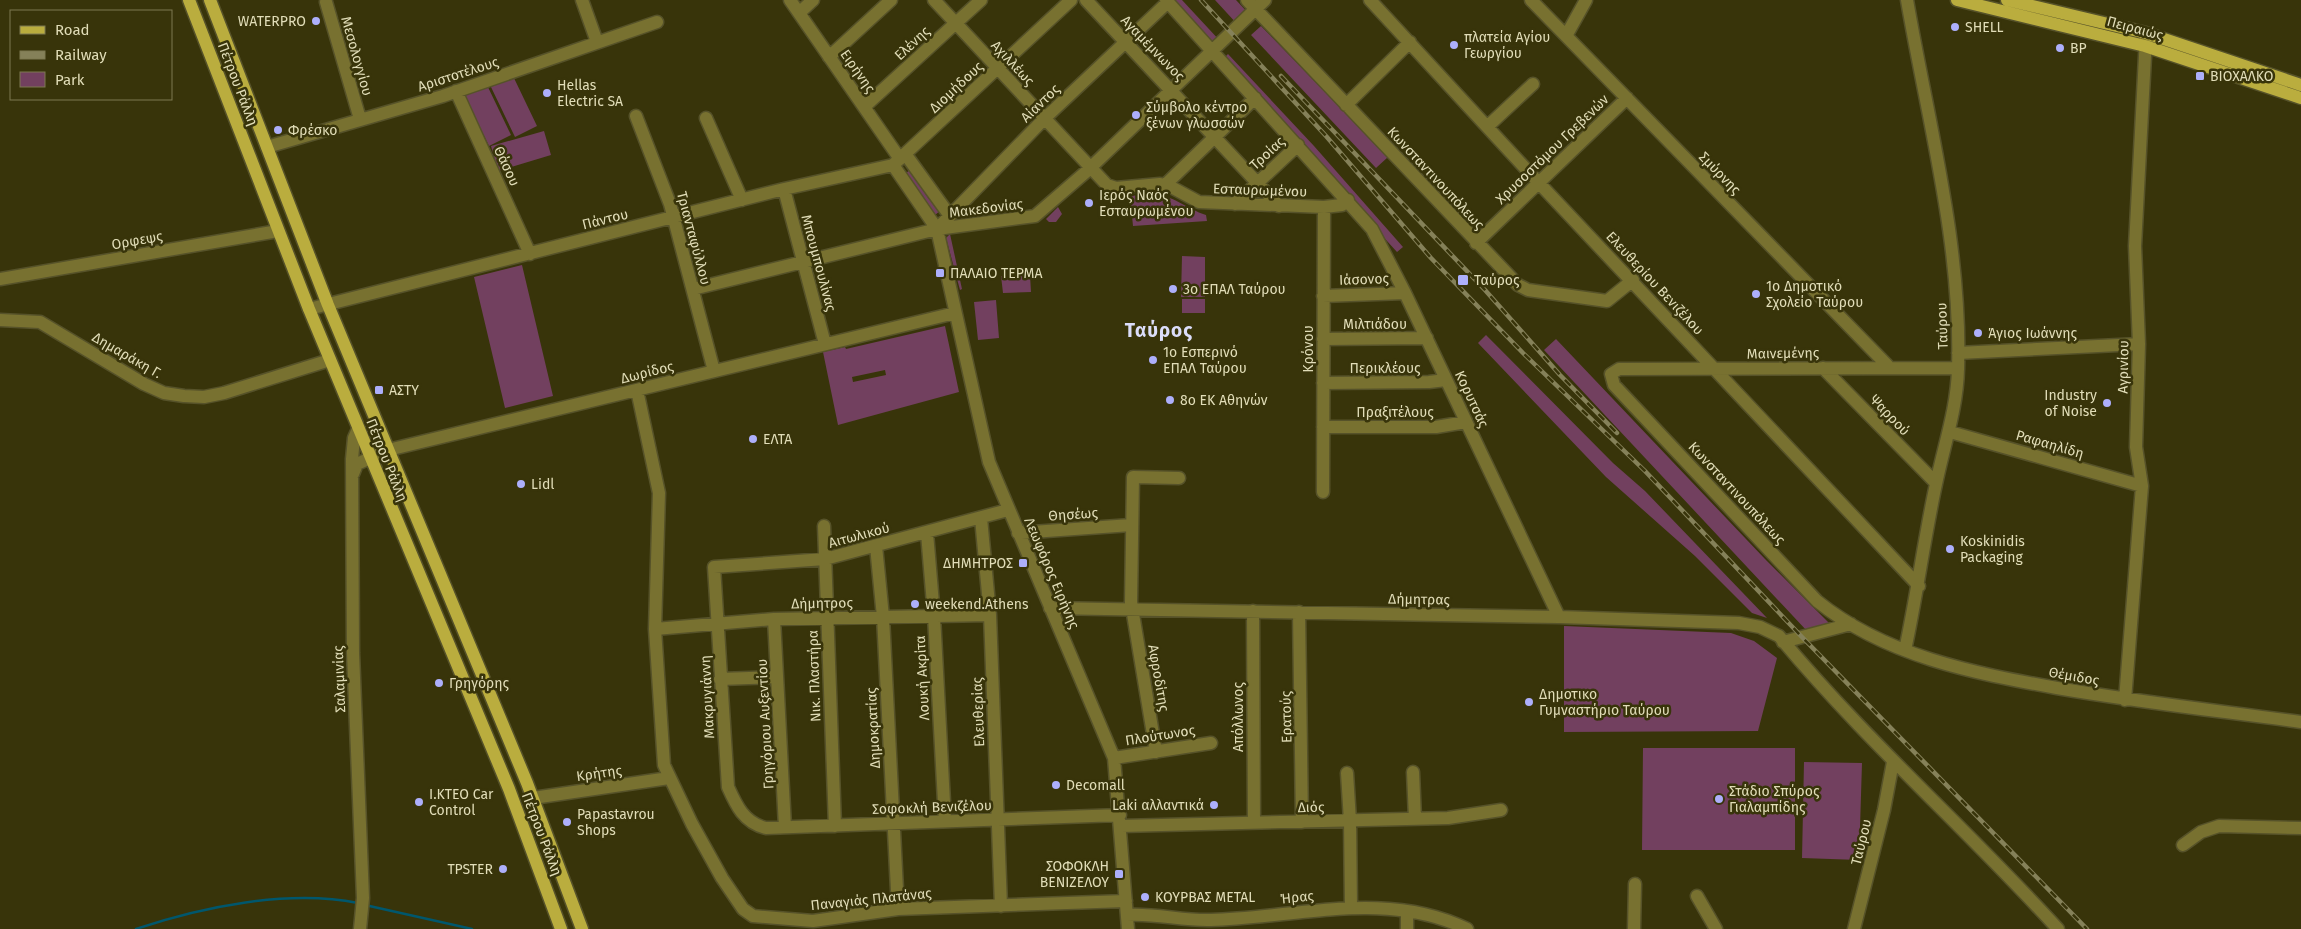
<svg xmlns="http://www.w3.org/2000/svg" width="2301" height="929" font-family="'Fira Sans',sans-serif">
	<rect width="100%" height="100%" fill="#38340a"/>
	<path fill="#72405f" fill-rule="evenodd" d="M 1167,0 L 1182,0 L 1221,42 L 1213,50 Z
		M 1215,0 L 1236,0 L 1249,14 L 1238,25 Z
		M 1261,26 L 1388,157 L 1376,168 L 1251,35 Z
		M 1228,54 L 1314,146 L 1403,247 L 1397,252 L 1222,60 Z
		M 513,76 L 537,126 L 515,137 L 491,87 Z
		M 487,85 L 511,135 L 489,146 L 464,95 Z
		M 544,131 L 551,155 L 498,171 L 491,146 Z
		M 910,170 L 918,176 L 917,181 L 929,199 L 935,200 L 940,211 L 935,215 L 926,207 L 926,201 L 914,184 L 909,183 L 906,173 Z
		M 1152,194 C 1171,194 1187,209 1206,215 L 1207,221 L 1133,226 L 1130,196 Z
		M 1058,207 L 1062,214 L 1056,222 L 1049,222 L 1046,219 Z
		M 950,234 L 962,289 L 960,290 L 946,238 Z
		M 1182,256 L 1205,257 L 1205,297 L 1181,297 Z
		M 522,265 L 553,396 L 505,408 L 474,277 Z
		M 1030,275 L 1031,292 L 1003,293 L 1001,276 Z
		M 1182,299 L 1205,299 L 1205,313 L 1182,313 Z
		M 996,300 L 999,338 L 978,340 L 974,302 Z
		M 945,326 L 959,392 L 838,425 L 823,352 L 845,347 L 846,349 ZM 885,370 L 886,375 L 853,382 L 852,377 Z
		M 1486,335 L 1613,463 L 1645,491 L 1767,618 L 1752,613 L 1695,556 L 1606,477 L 1478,343 Z
		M 1556,339 L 1765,559 L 1830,624 L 1807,631 L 1544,350 Z
		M 1564,626 L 1731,633 L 1754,641 L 1777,658 L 1758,731 L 1564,732 Z
		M 1643,748 L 1795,748 L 1795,850 L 1642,850 Z
		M 1804,762 L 1862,763 L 1859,860 L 1802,858 Z"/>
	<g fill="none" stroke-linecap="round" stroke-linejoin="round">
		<path stroke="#00576d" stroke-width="2.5" d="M 365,905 L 472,929
			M 136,929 C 202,907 288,889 358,903"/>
		<defs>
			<path id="minor" d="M 582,0 L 597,42
				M 790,0 L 900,159
				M 934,0 L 1107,185 L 1116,188 L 1160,184 L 1173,188 L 1199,202 L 1324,207 L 1342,205 L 1348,200
				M 1086,0 L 1279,206
				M 1166,0 L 1372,229 L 1405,293 L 1559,617
				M 1247,0 L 1518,285 L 1528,290 L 1607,301 L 1633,280
				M 1370,0 L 1538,182 L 1919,586
				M 1531,0 L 1888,366
				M 326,2 L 360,119
				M 799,13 L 813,0
				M 1566,36 L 1586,0
				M 829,57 L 891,0
				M 456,91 L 530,254
				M 1346,105 L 1410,42
				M 864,107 L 981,0
				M 636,116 L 670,204 L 714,371
				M 706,118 L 742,200
				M 1488,126 L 1533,84
				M 267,147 L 443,96 L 657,22
				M 906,155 L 950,216
				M 893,165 L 937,229 L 989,462 L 1114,758 L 1128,929
				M 1165,185 L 1255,98
				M 784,189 L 825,344
				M 1235,204 L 1298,145
				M 937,229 L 1044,119 L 1168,2
				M 1476,243 L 1627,98
				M 0,279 L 278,231
				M 693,289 L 937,229 L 1035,216 L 1087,171 L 1265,0
				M 1323,296 L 1405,293
				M 309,309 L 784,189 L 893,165 L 1071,0
				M 0,320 L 40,322 L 144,384 L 164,393 L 184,396 L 204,397 L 224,393 L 330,360
				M 1323,339 L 1427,338
				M 1958,353 L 2139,344
				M 1823,368 L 1936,483
				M 1958,368 L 1619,369 L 1611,374 L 1614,385 L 1817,601 C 1885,656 1973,673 2057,688 C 2138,702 2220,711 2301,722
				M 1323,383 L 1429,382 L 1446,380
				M 637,390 L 659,493 L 655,629 L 664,765 L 692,824 L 722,878 L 743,909 L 753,916 L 813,921 L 898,909 L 1126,901
				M 1323,427 L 1436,427 L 1466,422
				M 358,429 L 354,438 L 352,459 L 353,653 L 363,898 L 360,929
				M 1950,432 L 2142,486
				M 353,474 L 357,464 L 388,450 L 955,313
				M 1323,492 L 1324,207
				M 1008,510 L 825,559 L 714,567 L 728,787 C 736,805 744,823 766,828 L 1120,815
				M 981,518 L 990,615 L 1001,906
				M 824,526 L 835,826
				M 927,533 L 934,616 L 945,821
				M 1018,533 L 1131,525
				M 876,546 L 883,617 L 898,909
				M 1050,608 L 1559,617 L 1739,623 L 1760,627 L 1779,636 C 1865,740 1967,829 2058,929
				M 1253,611 L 1254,823
				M 1299,612 L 1302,822
				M 774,619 L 785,827
				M 655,629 L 774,619 L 990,615
				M 1783,642 L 1851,624
				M 1905,650 C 1917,595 1924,539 1936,484 C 1944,445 1957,409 1958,369 C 1962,245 1928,122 1907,0
				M 720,679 L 777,677
				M 2125,700 L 2142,486 L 2136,447 L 2139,344 L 2135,246 L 2146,37
				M 1156,752 L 1131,602 L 1133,477 L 1179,478
				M 1114,758 L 1211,743
				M 1413,772 L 1415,819
				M 1347,773 L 1350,821 L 1351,908
				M 533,798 L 669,778
				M 1121,826 L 1448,818 L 1501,810
				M 2183,845 L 2201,832 L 2219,826 L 2301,828
				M 1697,896 L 1716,929
				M 1127,915 C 1156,913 1182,921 1211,920 C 1296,918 1386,889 1467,929
				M 1407,929 L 1407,912
				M 1634,929 L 1635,884
				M 1854,929 L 1884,810 L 1893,762"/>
			<path id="major" d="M 189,0 L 309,309 L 509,789 L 561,929
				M 210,0 L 328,305 L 527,783 L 582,929
				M 1957,0 L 2145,46 L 2301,98
				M 2007,0 L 2146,33 L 2301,85"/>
		</defs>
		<use href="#minor" stroke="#565229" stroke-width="15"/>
		<use href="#major" stroke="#565229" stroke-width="15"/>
		<use href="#minor" stroke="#787130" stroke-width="12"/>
		<use href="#major" stroke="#baad3e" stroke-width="12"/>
		<defs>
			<path id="rail" d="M 1201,0 L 1326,136 L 1431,258 L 1523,353 L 1645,471 L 1801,636 L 2087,929
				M 1281,76 L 1485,290 L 1560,375 L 1617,433"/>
		</defs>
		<use href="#rail" stroke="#858159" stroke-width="4.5"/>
		<use href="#rail" stroke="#38340a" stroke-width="2.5" stroke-dasharray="8" stroke-linecap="butt"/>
	</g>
	<g fill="#adaffb" stroke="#38340a" stroke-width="2">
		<circle cx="316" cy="21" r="5"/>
		<circle cx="1955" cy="27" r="5"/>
		<circle cx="1454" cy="45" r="5"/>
		<circle cx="2060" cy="48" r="5"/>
		<rect x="2195" y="71" width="10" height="10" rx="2.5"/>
		<circle cx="547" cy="93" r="5"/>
		<circle cx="1136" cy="115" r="5"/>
		<circle cx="278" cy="130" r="5"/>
		<circle cx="1089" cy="203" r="5"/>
		<rect x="935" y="268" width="10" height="10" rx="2.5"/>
		<rect x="1457" y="274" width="12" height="12" rx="2.5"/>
		<circle cx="1173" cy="289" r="5"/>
		<circle cx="1756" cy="294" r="5"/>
		<circle cx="1978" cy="333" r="5"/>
		<circle cx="1153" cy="360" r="5"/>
		<rect x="374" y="385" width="10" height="10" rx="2.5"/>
		<circle cx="1170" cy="400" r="5"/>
		<circle cx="2107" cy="403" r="5"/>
		<circle cx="753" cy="439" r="5"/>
		<circle cx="521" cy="484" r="5"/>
		<circle cx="1950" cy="549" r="5"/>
		<rect x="1018" y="558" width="10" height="10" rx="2.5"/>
		<circle cx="915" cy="604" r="5"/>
		<circle cx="439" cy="683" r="5"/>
		<circle cx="1529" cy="702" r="5"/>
		<circle cx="1056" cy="785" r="5"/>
		<circle cx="1719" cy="799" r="5"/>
		<circle cx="419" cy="802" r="5"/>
		<circle cx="1214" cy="805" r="5"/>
		<circle cx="567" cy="822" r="5"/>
		<circle cx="503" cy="869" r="5"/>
		<rect x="1114" y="869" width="10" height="10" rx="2.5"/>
		<circle cx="1145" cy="897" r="5"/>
	</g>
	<g text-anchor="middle" stroke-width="5" stroke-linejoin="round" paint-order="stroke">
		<g font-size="14" fill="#e1ddb8" stroke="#38340a" text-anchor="start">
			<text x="306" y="26" text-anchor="end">WATERPRO</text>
			<text x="1965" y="32">SHELL</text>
			<text x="1464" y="42">πλατεία Αγίου<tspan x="1464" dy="16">Γεωργίου</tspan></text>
			<text x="2070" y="53">BP</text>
			<text x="2210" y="81">ΒΙΟΧΑΛΚΟ</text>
			<text x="557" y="90">Hellas<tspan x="557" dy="16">Electric SA</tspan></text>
			<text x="1146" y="112">Σύμβολο κέντρο<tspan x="1146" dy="16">ξένων γλωσσών</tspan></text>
			<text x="288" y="135">Φρέσκο</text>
			<text x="1099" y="200">Ιερός Ναός<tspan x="1099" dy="16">Εσταυρωμένου</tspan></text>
			<text x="950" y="278">ΠΑΛΑΙΟ ΤΕΡΜΑ</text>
			<text x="1474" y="285">Ταύρος</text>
			<text x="1766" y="291">1ο Δημοτικό<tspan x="1766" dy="16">Σχολείο Ταύρου</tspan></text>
			<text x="1183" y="294">3ο ΕΠΑΛ Ταύρου</text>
			<text x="1988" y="338">Άγιος Ιωάννης</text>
			<text x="1163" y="357">1ο Εσπερινό<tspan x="1163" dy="16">ΕΠΑΛ Ταύρου</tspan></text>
			<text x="389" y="395">ΑΣΤΥ</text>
			<text x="2097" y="400" text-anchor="end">Industry<tspan x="2097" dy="16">of Noise</tspan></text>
			<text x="1180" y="405">8ο ΕΚ Αθηνών</text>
			<text x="763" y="444">ΕΛΤΑ</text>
			<text x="531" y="489">Lidl</text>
			<text x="1960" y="546">Koskinidis<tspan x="1960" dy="16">Packaging</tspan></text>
			<text x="1013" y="568" text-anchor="end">ΔΗΜΗΤΡΟΣ</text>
			<text x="925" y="609">weekend.Athens</text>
			<text x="449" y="688">Γρηγόρης</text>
			<text x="1539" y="699">Δημοτικο<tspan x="1539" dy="16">Γυμναστήριο Ταύρου</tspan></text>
			<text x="1066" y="790">Decomall</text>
			<text x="1729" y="796">Στάδιο Σπύρος<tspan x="1729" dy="16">Γιαλαμπίδης</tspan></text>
			<text x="429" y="799">Ι.ΚΤΕΟ Car<tspan x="429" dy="16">Control</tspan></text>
			<text x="1204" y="810" text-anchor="end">Laki αλλαντικά</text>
			<text x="577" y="819">Papastavrou<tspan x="577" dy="16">Shops</tspan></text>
			<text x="1109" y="871" text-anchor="end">ΣΟΦΟΚΛΗ<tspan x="1109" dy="16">ΒΕΝΙΖΕΛΟΥ</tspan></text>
			<text x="493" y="874" text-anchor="end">TPSTER</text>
			<text x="1155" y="902">ΚΟΥΡΒΑΣ METAL</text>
		</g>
		<g font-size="14" fill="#e1ddb8" stroke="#38340a">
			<text transform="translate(2135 28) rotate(15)" y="5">Πειραιώς</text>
			<text transform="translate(912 43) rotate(-43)" y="5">Ελένης</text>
			<text transform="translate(1153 48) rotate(46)" y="5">Αγαμέμνωνος</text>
			<text transform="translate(357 56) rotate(74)" y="5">Μεσολογγίου</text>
			<text transform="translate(1013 63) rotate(47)" y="5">Αχιλλέως</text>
			<text transform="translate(858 71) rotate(55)" y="5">Ειρήνης</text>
			<text transform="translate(458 74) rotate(-18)" y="5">Αριστοτέλους</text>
			<text transform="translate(238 84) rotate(69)" y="5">Πέτρου Ράλλη</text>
			<text transform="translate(956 87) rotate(-43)" y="5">Διομήδους</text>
			<text transform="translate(1040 103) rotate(-44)" y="5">Αίαντος</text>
			<text transform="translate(1552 149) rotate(-44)" y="5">Χρυσοστόμου Γρεβενών</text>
			<text transform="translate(1267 153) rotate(-43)" y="5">Τροίας</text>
			<text transform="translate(507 166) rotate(65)" y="5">Θάσου</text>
			<text transform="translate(1720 173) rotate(46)" y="5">Σμύρνης</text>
			<text transform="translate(1436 178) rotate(47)" y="5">Κωνσταντινουπόλεως</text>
			<text transform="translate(1260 190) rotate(2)" y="5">Εσταυρωμένου</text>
			<text transform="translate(986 208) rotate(-7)" y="5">Μακεδονίας</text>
			<text transform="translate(605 219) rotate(-14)" y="5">Πάντου</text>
			<text transform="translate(694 238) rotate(75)" y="5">Τριανταφύλλου</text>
			<text transform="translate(137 240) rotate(-10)" y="5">Ορφεψς</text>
			<text transform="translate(819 263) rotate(75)" y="5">Μπουμπουλίνας</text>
			<text transform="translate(1364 279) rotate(-2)" y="5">Ιάσονος</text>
			<text transform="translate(1655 283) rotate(47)" y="5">Ελευθερίου Βενιζέλου</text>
			<text x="1375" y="329">Μιλτιάδου</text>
			<text transform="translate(1942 326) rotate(-92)" y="5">Ταύρου</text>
			<text transform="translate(1308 349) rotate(-90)" y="5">Κρόνου</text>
			<text transform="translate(1783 353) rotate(-1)" y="5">Μαινεμένης</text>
			<text transform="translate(127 355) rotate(30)" y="5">Δημαράκη Γ.</text>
			<text transform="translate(2123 367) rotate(-89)" y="5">Αγρινίου</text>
			<text x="1385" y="373">Περικλέους</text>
			<text transform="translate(647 372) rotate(-14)" y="5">Δωρίδος</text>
			<text transform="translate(1472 399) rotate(65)" y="5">Κορυτσάς</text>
			<text x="1395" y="417">Πραξιτέλους</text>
			<text transform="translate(1890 415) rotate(46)" y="5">Ψαρρού</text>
			<text transform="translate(2050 444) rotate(16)" y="5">Ραφαηλίδη</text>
			<text transform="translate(387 460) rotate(68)" y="5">Πέτρου Ράλλη</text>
			<text transform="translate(1737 493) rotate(47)" y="5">Κωνσταντινουπόλεως</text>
			<text transform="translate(1073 514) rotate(-4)" y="5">Θησέως</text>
			<text transform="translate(859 535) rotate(-15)" y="5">Αιτωλικού</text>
			<text transform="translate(1052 573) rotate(67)" y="5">Λεωφόρος Ειρήνης</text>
			<text transform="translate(1419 599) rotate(1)" y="5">Δήμητρας</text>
			<text transform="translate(822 603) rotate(-1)" y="5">Δήμητρος</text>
			<text transform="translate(814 676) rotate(-92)" y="5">Νικ. Πλαστήρα</text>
			<text transform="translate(2074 676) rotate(10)" y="5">Θέμιδος</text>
			<text transform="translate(922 678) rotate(-93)" y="5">Λουκή Ακρίτα</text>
			<text transform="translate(1159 678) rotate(80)" y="5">Αφροδίτης</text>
			<text transform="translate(339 679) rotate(-92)" y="5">Σαλαμινίας</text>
			<text transform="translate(707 697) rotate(-93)" y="5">Μακρυγιάννη</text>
			<text transform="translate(978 712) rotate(-92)" y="5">Ελευθερίας</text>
			<text transform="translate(1238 717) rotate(-90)" y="5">Απόλλωνος</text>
			<text transform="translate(1286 717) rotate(-91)" y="5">Ερατούς</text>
			<text transform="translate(765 724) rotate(-93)" y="5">Γρηγόριου Αυξεντίου</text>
			<text transform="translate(873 728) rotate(-93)" y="5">Δημοκρατίας</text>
			<text transform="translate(1160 735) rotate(-9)" y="5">Πλούτωνος</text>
			<text transform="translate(599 773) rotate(-8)" y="5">Κρήτης</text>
			<text transform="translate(932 807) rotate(-2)" y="5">Σοφοκλή Βενιζέλου</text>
			<text transform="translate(1311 807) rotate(-1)" y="5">Διός</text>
			<text transform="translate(542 834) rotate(69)" y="5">Πέτρου Ράλλη</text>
			<text transform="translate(1861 842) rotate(-76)" y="5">Ταύρου</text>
			<text transform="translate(1297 897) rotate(-6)" y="5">Ήρας</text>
			<text transform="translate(871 899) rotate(-6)" y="5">Παναγιάς Πλατάνας</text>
		</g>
		<g font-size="19" font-weight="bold" letter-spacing="1" fill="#dbddfa" stroke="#38340a">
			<text x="1159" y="337">Ταύρος</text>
		</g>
	</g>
	<rect x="10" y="10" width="162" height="90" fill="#38340a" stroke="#7c7850"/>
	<rect x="20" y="26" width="25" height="8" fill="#baad3e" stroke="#7c7850"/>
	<text x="55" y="35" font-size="15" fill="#e1ddb8">Road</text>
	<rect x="20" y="51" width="25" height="8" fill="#858159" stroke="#7c7850"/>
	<text x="55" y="60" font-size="15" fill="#e1ddb8">Railway</text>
	<rect x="20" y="72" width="25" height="15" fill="#72405f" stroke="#7c7850"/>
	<text x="55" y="85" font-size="15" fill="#e1ddb8">Park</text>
</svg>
